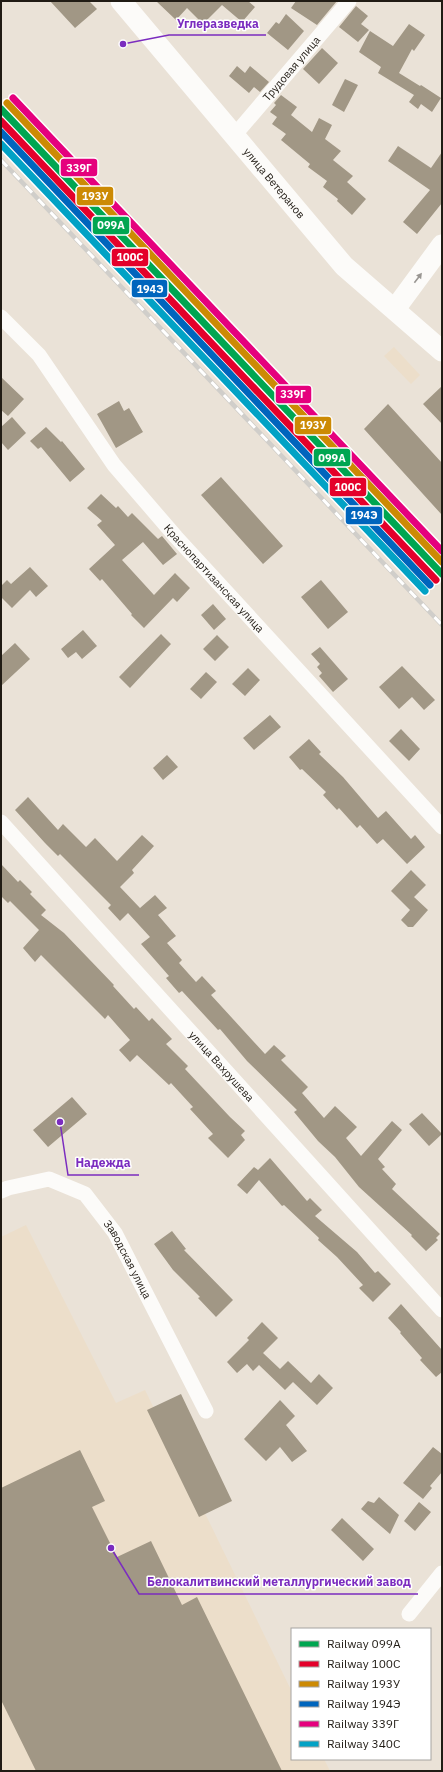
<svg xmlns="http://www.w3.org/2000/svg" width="443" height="1772" font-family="'IBM Plex Sans',sans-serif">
	<rect width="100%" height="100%" fill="#eae2d7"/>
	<path fill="#ecdeca" d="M 394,347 L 420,375 L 411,384 L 384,356 Z
		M 26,1225 L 116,1403 L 145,1390 L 292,1692 L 292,1759 L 324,1759 L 330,1771 L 1,1771 L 1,1237 Z"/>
	<path fill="#a19785" d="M 50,1 L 89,1 L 97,9 L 75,28 Z
		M 156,1 L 248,1 L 255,7 L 242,22 L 222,5 L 203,24 L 187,8 L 176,20 Z
		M 296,1 L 337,1 L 317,25 L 291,8 Z
		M 356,6 L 368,16 L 361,24 L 369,30 L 358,42 L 339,27 Z
		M 286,14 L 304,31 L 288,50 L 267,33 L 276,22 L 279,24 Z
		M 409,24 L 425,35 L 414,51 L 412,49 L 399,73 L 420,86 L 421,85 L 441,98 L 432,112 L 421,104 L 418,109 L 409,102 L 414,95 L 378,73 L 381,67 L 359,52 L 370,31 L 393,46 Z
		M 322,48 L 338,63 L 319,84 L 303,69 Z
		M 237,66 L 245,73 L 250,66 L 269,82 L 260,92 L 254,87 L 249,93 L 229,76 Z
		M 345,79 L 358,85 L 344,112 L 332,105 Z
		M 281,95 L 297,107 L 291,115 L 312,132 L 319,118 L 332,125 L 325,139 L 341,151 L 333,160 L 353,176 L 347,182 L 366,199 L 352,215 L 337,201 L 338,199 L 323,187 L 327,181 L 308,167 L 310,164 L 281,140 L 286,134 L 272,124 L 277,117 L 270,112 L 276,105 L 274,103 Z
		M 398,146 L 431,168 L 442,152 L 442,203 L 417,234 L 403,222 L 430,190 L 388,161 Z
		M 1,377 L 24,399 L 8,416 L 1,410 Z
		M 442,386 L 442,424 L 423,404 Z
		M 119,401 L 124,411 L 129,408 L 143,432 L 116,448 L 97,414 Z
		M 388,404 L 442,463 L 442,515 L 364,429 Z
		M 12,417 L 26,433 L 8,450 L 1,442 L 1,427 Z
		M 46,427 L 61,442 L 62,441 L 85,469 L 70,482 L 41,447 L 38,449 L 30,441 Z
		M 221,477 L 283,546 L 263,564 L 201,495 Z
		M 101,494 L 116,508 L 118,506 L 128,517 L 132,513 L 158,539 L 162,536 L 177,554 L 163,565 L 143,542 L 122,560 L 154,595 L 175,573 L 190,588 L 177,602 L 173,598 L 144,628 L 131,615 L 132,614 L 102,579 L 100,581 L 89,569 L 115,545 L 97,525 L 102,521 L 87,508 Z
		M 30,567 L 48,586 L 36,597 L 30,590 L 12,608 L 1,597 L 1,586 L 7,580 L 11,584 Z
		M 321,580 L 348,612 L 328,629 L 301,597 Z
		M 213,604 L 226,619 L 214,630 L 201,615 Z
		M 83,630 L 97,646 L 82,659 L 76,652 L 68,658 L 61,649 Z
		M 161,634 L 171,644 L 130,688 L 119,677 Z
		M 217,635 L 229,647 L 215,661 L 203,649 Z
		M 15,643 L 30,659 L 1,686 L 1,656 Z
		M 320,647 L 348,679 L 333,692 L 319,676 L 322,673 L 317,667 L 320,664 L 311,654 Z
		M 402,666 L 435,700 L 424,710 L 412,697 L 399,709 L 379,687 Z
		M 248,668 L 260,680 L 245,696 L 232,684 Z
		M 206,672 L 217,682 L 201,699 L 190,689 Z
		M 270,715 L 281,727 L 254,750 L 243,738 Z
		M 401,729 L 420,749 L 409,761 L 389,741 Z
		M 309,739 L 321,752 L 319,754 L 343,777 L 378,818 L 386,811 L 411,839 L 415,835 L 425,847 L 407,864 L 383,839 L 377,844 L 360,825 L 357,828 L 339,808 L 337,810 L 323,795 L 326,792 L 302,769 L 300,770 L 289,757 Z
		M 167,755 L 178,767 L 163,780 L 153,768 Z
		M 28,797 L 58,830 L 63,824 L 86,847 L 95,838 L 117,861 L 142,835 L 154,846 L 132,870 L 134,873 L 120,887 L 140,908 L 155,895 L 167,908 L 158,915 L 176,936 L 167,943 L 182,960 L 179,963 L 196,982 L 202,976 L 216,991 L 211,995 L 265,1054 L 274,1045 L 286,1056 L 281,1060 L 308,1087 L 302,1093 L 324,1118 L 335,1106 L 357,1127 L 346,1138 L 361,1156 L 392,1121 L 402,1130 L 378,1159 L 385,1167 L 382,1169 L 396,1184 L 392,1189 L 440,1234 L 436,1238 L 438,1240 L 426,1251 L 411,1236 L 412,1235 L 359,1187 L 335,1157 L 318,1141 L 294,1112 L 297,1110 L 247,1061 L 220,1029 L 218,1030 L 182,991 L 179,993 L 166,978 L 169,976 L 141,944 L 150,937 L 128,913 L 120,921 L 108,908 L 111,905 L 60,854 L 58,856 L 45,843 L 15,810 Z
		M 1,864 L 18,882 L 20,880 L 32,892 L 30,894 L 46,910 L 41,915 L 64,933 L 114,985 L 113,986 L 134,1009 L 136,1007 L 149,1021 L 152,1018 L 172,1039 L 166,1044 L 188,1066 L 185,1069 L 230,1117 L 245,1131 L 241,1135 L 245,1140 L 228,1158 L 208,1138 L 213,1134 L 190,1109 L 193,1107 L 171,1083 L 169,1085 L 137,1055 L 130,1062 L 119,1050 L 130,1040 L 108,1015 L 105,1019 L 41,955 L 35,962 L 23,948 L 39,930 L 10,901 L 8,903 L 1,896 Z
		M 411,870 L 426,885 L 414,897 L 428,910 L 413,927 L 408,927 L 401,920 L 410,910 L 391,891 Z
		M 72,1097 L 87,1114 L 48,1147 L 33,1130 Z
		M 422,1113 L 442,1134 L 429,1146 L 409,1124 Z
		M 270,1158 L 307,1201 L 310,1198 L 322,1210 L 315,1216 L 357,1252 L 375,1273 L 378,1271 L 391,1284 L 373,1302 L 359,1288 L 363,1285 L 337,1257 L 318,1240 L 319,1238 L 284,1205 L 282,1206 L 259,1180 L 247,1194 L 237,1185 L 254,1167 L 258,1170 Z
		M 172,1231 L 186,1249 L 184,1250 L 233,1300 L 216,1317 L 198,1298 L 200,1297 L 173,1270 L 154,1244 Z
		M 401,1304 L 442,1350 L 442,1372 L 436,1377 L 420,1360 L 422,1358 L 400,1333 L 401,1332 L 388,1318 Z
		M 262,1322 L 278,1338 L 263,1353 L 280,1369 L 288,1361 L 311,1383 L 319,1374 L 333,1388 L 317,1405 L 293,1382 L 285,1390 L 259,1365 L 253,1371 L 247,1364 L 237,1373 L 227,1362 L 249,1340 L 247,1338 Z
		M 181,1394 L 232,1501 L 199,1517 L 147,1410 Z
		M 280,1400 L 295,1416 L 286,1425 L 307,1451 L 292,1462 L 280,1447 L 266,1461 L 244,1439 Z
		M 433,1447 L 442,1454 L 442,1472 L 430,1486 L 432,1488 L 423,1499 L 403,1483 Z
		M 80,1450 L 105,1501 L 92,1507 L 117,1557 L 151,1541 L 182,1605 L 197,1597 L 282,1771 L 36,1771 L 1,1700 L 1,1488 Z
		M 379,1497 L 399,1515 L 390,1534 L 361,1509 L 368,1501 L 374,1503 Z
		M 419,1502 L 431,1512 L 415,1531 L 404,1521 Z
		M 342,1518 L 374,1549 L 363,1561 L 331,1530 Z"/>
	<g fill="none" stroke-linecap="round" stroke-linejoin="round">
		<g stroke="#fcfbf9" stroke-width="15">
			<path id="s1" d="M 233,137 L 349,1"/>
			<path id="s2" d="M 1,317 L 39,355 L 114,465 L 176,537 L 442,827"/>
			<path id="s3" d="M 1,822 L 442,1310"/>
			<path id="s4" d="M 1,1191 L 8,1188 L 49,1179 L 85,1194 L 115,1233 L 206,1411"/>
			<path d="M 409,1614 L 442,1573"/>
		</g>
		<g stroke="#fcfbf9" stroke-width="21">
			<path id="s5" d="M 121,1 L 344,266 L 442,351"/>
			<path d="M 395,309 L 442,245"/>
		</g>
		<defs>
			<path id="rail" d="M 1,160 L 442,625"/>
		</defs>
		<use href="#rail" stroke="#d0ceca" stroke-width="4.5"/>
		<use href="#rail" stroke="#fff" stroke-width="3" stroke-dasharray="9" stroke-linecap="butt"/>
		<defs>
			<path id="rail-1" d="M 1,109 L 442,574"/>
			<path id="rail-2" d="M 1,121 L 436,580"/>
			<path id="rail-3" d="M 7,103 L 442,562"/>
			<path id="rail-4" d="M 1,132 L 430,585"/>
			<path id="rail-5" d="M 13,98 L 442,551"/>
			<path id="rail-6" d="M 1,144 L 425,591"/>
		</defs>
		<use href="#rail-1" stroke="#fff" stroke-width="10"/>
		<use href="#rail-2" stroke="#fff" stroke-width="10"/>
		<use href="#rail-3" stroke="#fff" stroke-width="10"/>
		<use href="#rail-4" stroke="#fff" stroke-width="10"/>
		<use href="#rail-5" stroke="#fff" stroke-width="10"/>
		<use href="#rail-6" stroke="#fff" stroke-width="10"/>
		<use href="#rail-1" stroke="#00a651" stroke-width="7"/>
		<use href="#rail-2" stroke="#e4002b" stroke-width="7"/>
		<use href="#rail-3" stroke="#cc8a04" stroke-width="7"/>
		<use href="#rail-4" stroke="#0065bd" stroke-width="7"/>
		<use href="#rail-5" stroke="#e5007d" stroke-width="7"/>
		<use href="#rail-6" stroke="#02a2c5" stroke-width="7"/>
	</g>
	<defs><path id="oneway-solid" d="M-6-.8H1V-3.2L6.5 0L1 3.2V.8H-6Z"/></defs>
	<use fill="#999692" href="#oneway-solid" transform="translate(418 278) rotate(-53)"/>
	<g text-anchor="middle" stroke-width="3" stroke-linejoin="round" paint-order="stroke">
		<g font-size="11" fill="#201b14" stroke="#fff">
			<text dy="4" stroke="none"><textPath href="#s1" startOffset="90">Трудовая улица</textPath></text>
			<text dy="4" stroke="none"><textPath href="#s5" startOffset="238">улица Ветеранов</textPath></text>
			<text dy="4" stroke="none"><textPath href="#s2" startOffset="338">Краснопартизанская улица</textPath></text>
			<text dy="4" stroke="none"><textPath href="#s3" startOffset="329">улица Вахрушева</textPath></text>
			<text dy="4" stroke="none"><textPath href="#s4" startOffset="167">Заводская улица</textPath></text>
		</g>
	</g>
	<path fill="none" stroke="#7b2cbf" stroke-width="1.5" d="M123 44L169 35H266M60 1122L68 1175H139M111 1548L139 1594H418"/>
	<g fill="#7b2cbf" stroke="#fff" stroke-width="1.5">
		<circle cx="123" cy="44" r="4"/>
		<circle cx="60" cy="1122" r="4"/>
		<circle cx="111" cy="1548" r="4"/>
	</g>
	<g font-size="12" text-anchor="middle" font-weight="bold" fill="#7b2cbf" stroke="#fff" stroke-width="3" stroke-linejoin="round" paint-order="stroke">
		<text x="218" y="28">Углеразведка</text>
		<text x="103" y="1167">Надежда</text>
		<text x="279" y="1586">Белокалитвинский металлургический завод</text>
	</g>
	<g stroke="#fff" stroke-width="1.5">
		<rect x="60" y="158" width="38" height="19" rx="4" fill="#e5007d"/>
		<rect x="76" y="186" width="38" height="20" rx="4" fill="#cc8a04"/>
		<rect x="92" y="216" width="38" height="19" rx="4" fill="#00a651"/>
		<rect x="111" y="248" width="38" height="19" rx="4" fill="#e4002b"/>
		<rect x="131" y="279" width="37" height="19" rx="4" fill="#0065bd"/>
		<rect x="275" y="385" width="37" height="19" rx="4" fill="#e5007d"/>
		<rect x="294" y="416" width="38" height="19" rx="4" fill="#cc8a04"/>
		<rect x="313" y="448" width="38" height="19" rx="4" fill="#00a651"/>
		<rect x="329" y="477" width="38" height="20" rx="4" fill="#e4002b"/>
		<rect x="345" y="506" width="38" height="19" rx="4" fill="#0065bd"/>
	</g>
	<g font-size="11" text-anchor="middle" font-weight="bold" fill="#fff">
		<text x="79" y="172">339Г</text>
		<text x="95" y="200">193У</text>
		<text x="111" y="229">099А</text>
		<text x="130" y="261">100C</text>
		<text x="150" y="293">194Э</text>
		<text x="293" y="398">339Г</text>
		<text x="313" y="429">193У</text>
		<text x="332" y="462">099А</text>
		<text x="348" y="491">100C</text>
		<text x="364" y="519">194Э</text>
	</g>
	<rect width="443" height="1772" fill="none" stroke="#201b14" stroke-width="4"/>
	<rect x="291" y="1628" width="140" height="132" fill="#ffffff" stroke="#a6a4a1"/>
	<rect x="299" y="1641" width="20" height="6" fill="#00a651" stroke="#a6a4a1"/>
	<text x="327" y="1648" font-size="12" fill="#201b14">Railway 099А</text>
	<rect x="299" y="1661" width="20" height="6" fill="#e4002b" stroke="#a6a4a1"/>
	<text x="327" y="1668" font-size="12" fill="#201b14">Railway 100C</text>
	<rect x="299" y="1681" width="20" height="6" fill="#cc8a04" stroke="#a6a4a1"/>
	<text x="327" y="1688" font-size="12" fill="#201b14">Railway 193У</text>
	<rect x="299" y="1701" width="20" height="6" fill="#0065bd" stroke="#a6a4a1"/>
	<text x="327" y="1708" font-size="12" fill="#201b14">Railway 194Э</text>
	<rect x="299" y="1721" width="20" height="6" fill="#e5007d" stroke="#a6a4a1"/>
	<text x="327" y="1728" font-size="12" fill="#201b14">Railway 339Г</text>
	<rect x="299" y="1741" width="20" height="6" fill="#02a2c5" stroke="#a6a4a1"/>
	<text x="327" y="1748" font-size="12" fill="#201b14">Railway 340С</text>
</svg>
